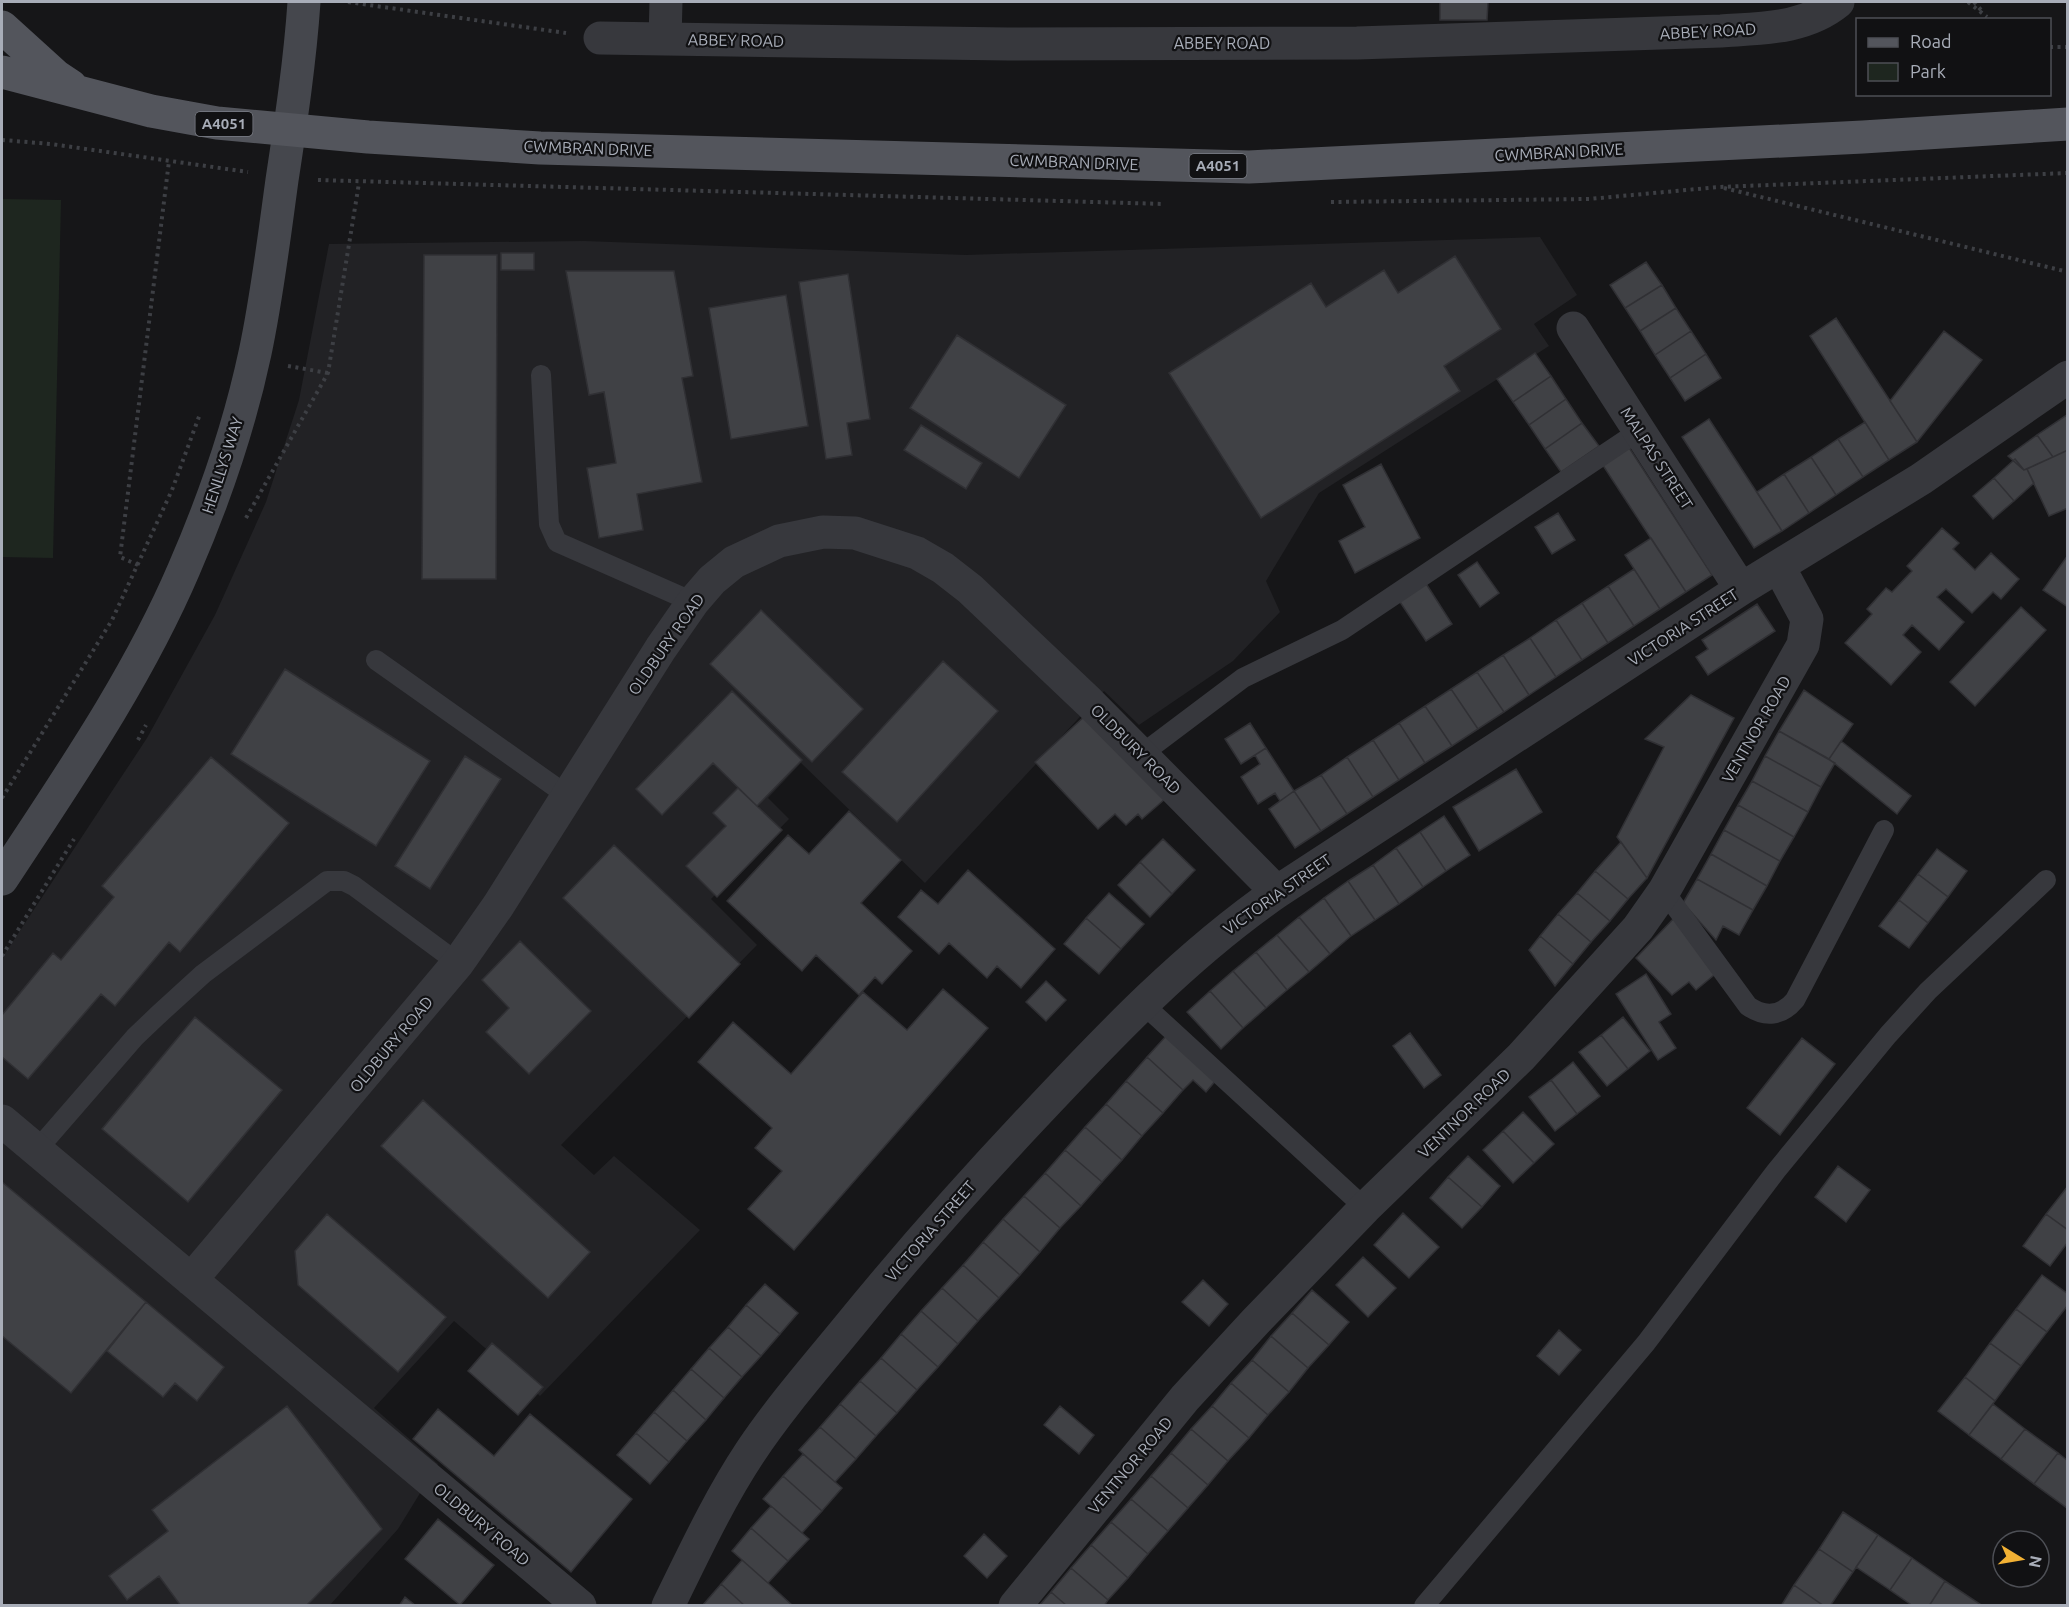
<svg xmlns="http://www.w3.org/2000/svg" width="2069" height="1607" font-family="Ubuntu,sans-serif">
	<rect width="100%" height="100%" fill="#161618"/>
	<path fill="#222225" d="M 1540,237 L 1577,295 L 1534,324 L 1549,346 L 1319,493 L 1266,581 L 1280,612 L 1233,661 L 1139,725 L 1104,691 L 925,883 L 801,763 L 768,798 L 789,819 L 711,899 L 757,945 L 561,1145 L 594,1175 L 614,1156 L 700,1230 L 540,1396 L 454,1321 L 374,1408 L 438,1464 L 398,1529 L 330,1605 L 2,1606 L 2,958 L 147,738 L 215,615 L 266,502 L 299,400 L 329,244 L 584,241 L 966,255 Z"/>
	<path fill="#1e261f" d="M 2,199 L 61,200 L 53,558 L 2,557 Z"/>
	<path fill="#404145" stroke="#303034" stroke-width="1.5" d="M 1440,2 L 1488,2 L 1487,20 L 1440,20 Z
		M 501,253 L 534,253 L 534,270 L 501,270 Z
		M 424,255 L 497,255 L 496,579 L 422,579 Z
		M 1455,256 L 1501,329 L 1444,366 L 1460,391 L 1261,518 L 1169,373 L 1311,283 L 1326,307 L 1384,270 L 1398,293 Z
		M 1646,262 L 1662,285 L 1625,308 L 1610,285 Z
		M 566,271 L 674,271 L 693,376 L 682,378 L 702,482 L 637,494 L 643,530 L 599,538 L 587,468 L 616,463 L 604,392 L 589,395 Z
		M 848,274 L 870,419 L 847,423 L 852,455 L 826,459 L 799,282 Z
		M 1662,285 L 1676,308 L 1640,331 L 1625,308 Z
		M 786,295 L 808,426 L 731,439 L 709,308 Z
		M 1676,308 L 1691,331 L 1655,355 L 1640,331 Z
		M 1836,318 L 1917,442 L 1889,460 L 1810,336 Z
		M 1691,331 L 1706,354 L 1670,378 L 1655,355 Z
		M 1944,331 L 1982,360 L 1917,442 L 1890,401 Z
		M 957,335 L 1066,405 L 1019,478 L 910,408 Z
		M 1535,353 L 1551,376 L 1513,402 L 1497,379 Z
		M 1706,354 L 1721,378 L 1685,401 L 1670,378 Z
		M 1551,376 L 1566,399 L 1529,425 L 1513,402 Z
		M 1566,399 L 1582,423 L 1545,449 L 1529,425 Z
		M 2067,415 L 2068,450 L 2053,457 L 2037,435 Z
		M 1709,419 L 1782,531 L 1754,548 L 1682,437 Z
		M 1865,422 L 1889,460 L 1863,477 L 1838,439 Z
		M 1582,423 L 1599,446 L 1561,472 L 1545,449 Z
		M 921,425 L 982,463 L 966,489 L 904,450 Z
		M 2037,435 L 2053,457 L 2024,470 L 2008,456 Z
		M 1838,439 L 1863,477 L 1836,495 L 1811,457 Z
		M 1628,446 L 1712,575 L 1686,592 L 1602,464 Z
		M 2068,450 L 2068,508 L 2049,516 L 2027,469 Z
		M 1811,457 L 1836,495 L 1809,513 L 1784,474 Z
		M 2015,459 L 2024,470 L 2027,469 L 2034,483 L 2014,501 L 1994,478 Z
		M 1381,464 L 1420,538 L 1355,573 L 1339,541 L 1365,527 L 1343,485 Z
		M 1784,474 L 1809,513 L 1782,531 L 1757,492 Z
		M 1994,478 L 2014,501 L 1993,519 L 1973,496 Z
		M 1558,513 L 1575,540 L 1552,554 L 1535,527 Z
		M 1942,528 L 1959,543 L 1953,549 L 1975,570 L 1991,553 L 2019,579 L 2001,599 L 1993,592 L 1972,613 L 1946,589 L 1937,597 L 1964,622 L 1939,650 L 1912,625 L 1903,635 L 1921,652 L 1891,685 L 1845,643 L 1872,614 L 1867,609 L 1886,588 L 1892,592 L 1912,571 L 1907,566 Z
		M 1651,538 L 1686,592 L 1660,609 L 1625,555 Z
		M 2068,555 L 2068,607 L 2043,590 Z
		M 1477,562 L 1499,593 L 1480,607 L 1458,575 Z
		M 1634,569 L 1660,609 L 1634,626 L 1608,586 Z
		M 1425,582 L 1452,624 L 1426,641 L 1398,599 Z
		M 1608,586 L 1634,626 L 1608,643 L 1582,603 Z
		M 1582,603 L 1608,643 L 1582,660 L 1556,620 Z
		M 1757,604 L 1775,631 L 1708,675 L 1696,657 L 1708,649 L 1702,640 Z
		M 2021,607 L 2046,630 L 1975,706 L 1950,682 Z
		M 761,610 L 863,709 L 812,762 L 710,664 Z
		M 1556,620 L 1582,660 L 1556,677 L 1530,638 Z
		M 1530,638 L 1556,677 L 1529,695 L 1503,655 Z
		M 1503,655 L 1529,695 L 1504,712 L 1477,672 Z
		M 943,661 L 998,711 L 897,822 L 842,772 Z
		M 285,669 L 430,761 L 376,846 L 231,754 Z
		M 1477,672 L 1504,712 L 1478,729 L 1451,689 Z
		M 1451,689 L 1478,729 L 1452,746 L 1425,706 Z
		M 1804,690 L 1853,724 L 1829,759 L 1779,731 Z
		M 732,691 L 802,760 L 757,806 L 713,763 L 662,815 L 636,789 Z
		M 1691,695 L 1734,718 L 1647,878 L 1617,837 L 1664,747 L 1645,739 Z
		M 1425,706 L 1452,746 L 1425,763 L 1399,723 Z
		M 1087,714 L 1165,799 L 1142,819 L 1138,814 L 1126,825 L 1115,814 L 1098,829 L 1035,762 Z
		M 1250,723 L 1266,748 L 1241,764 L 1225,739 Z
		M 1399,723 L 1425,763 L 1399,780 L 1373,740 Z
		M 1779,731 L 1835,763 L 1821,787 L 1765,756 Z
		M 1373,740 L 1399,780 L 1373,797 L 1347,757 Z
		M 1841,741 L 1911,796 L 1897,814 L 1829,759 Z
		M 1266,748 L 1294,791 L 1280,801 L 1275,793 L 1258,804 L 1241,777 L 1260,764 L 1255,755 Z
		M 465,756 L 501,779 L 430,889 L 395,866 Z
		M 1765,756 L 1821,787 L 1808,812 L 1752,781 Z
		M 211,757 L 289,823 L 180,952 L 169,942 L 115,1006 L 101,994 L 28,1079 L 2,1057 L 2,1015 L 53,953 L 61,960 L 114,897 L 102,886 Z
		M 1347,757 L 1373,797 L 1347,814 L 1321,775 Z
		M 1516,769 L 1542,812 L 1479,851 L 1453,807 Z
		M 1321,775 L 1347,814 L 1321,831 L 1294,791 Z
		M 1752,781 L 1808,812 L 1794,837 L 1738,805 Z
		M 738,788 L 782,830 L 717,897 L 686,866 L 726,826 L 713,813 Z
		M 1294,791 L 1321,831 L 1295,848 L 1269,809 Z
		M 1738,805 L 1794,837 L 1780,861 L 1724,830 Z
		M 849,811 L 901,860 L 861,903 L 912,951 L 882,984 L 875,977 L 859,995 L 816,955 L 802,971 L 727,901 L 788,835 L 809,854 Z
		M 1444,816 L 1470,855 L 1446,871 L 1420,832 Z
		M 1724,830 L 1780,861 L 1767,886 L 1711,854 Z
		M 1420,832 L 1446,871 L 1423,887 L 1396,848 Z
		M 1163,839 L 1195,870 L 1172,894 L 1140,862 Z
		M 1621,842 L 1647,878 L 1628,899 L 1595,871 Z
		M 614,845 L 740,964 L 689,1018 L 563,898 Z
		M 1396,848 L 1423,887 L 1399,904 L 1373,865 Z
		M 1937,849 L 1967,871 L 1948,897 L 1918,874 Z
		M 1711,854 L 1767,886 L 1753,910 L 1697,879 Z
		M 1140,862 L 1172,894 L 1150,917 L 1118,885 Z
		M 1373,865 L 1399,904 L 1375,920 L 1348,881 Z
		M 968,870 L 1055,949 L 1021,988 L 997,966 L 987,978 L 949,943 L 939,954 L 898,917 L 921,890 L 938,904 Z
		M 1595,871 L 1628,899 L 1610,921 L 1577,893 Z
		M 1918,874 L 1948,897 L 1928,923 L 1899,900 Z
		M 1697,879 L 1753,910 L 1739,935 L 1723,926 L 1716,940 L 1683,903 Z
		M 1348,881 L 1375,920 L 1351,936 L 1324,898 Z
		M 1109,893 L 1144,924 L 1121,949 L 1086,918 Z
		M 1577,893 L 1610,921 L 1591,942 L 1558,914 Z
		M 1324,898 L 1351,936 L 1330,954 L 1299,917 Z
		M 1899,900 L 1928,923 L 1909,948 L 1879,926 Z
		M 1558,914 L 1591,942 L 1573,964 L 1540,936 Z
		M 1299,917 L 1330,954 L 1309,972 L 1277,935 Z
		M 1086,918 L 1121,949 L 1099,974 L 1064,944 Z
		M 1674,918 L 1719,971 L 1696,990 L 1689,982 L 1672,995 L 1636,958 Z
		M 1277,935 L 1309,972 L 1287,990 L 1256,952 Z
		M 1540,936 L 1573,964 L 1555,986 L 1529,950 Z
		M 520,941 L 591,1011 L 529,1074 L 486,1032 L 509,1008 L 482,980 Z
		M 1256,952 L 1287,990 L 1266,1008 L 1233,971 Z
		M 1233,971 L 1266,1008 L 1243,1028 L 1210,991 Z
		M 1646,974 L 1671,1014 L 1659,1022 L 1676,1048 L 1658,1060 L 1616,994 Z
		M 1046,981 L 1066,1000 L 1046,1021 L 1026,1002 Z
		M 943,989 L 988,1028 L 794,1250 L 748,1209 L 782,1171 L 755,1148 L 772,1128 L 698,1062 L 733,1022 L 791,1074 L 863,992 L 907,1030 Z
		M 1210,991 L 1243,1028 L 1221,1049 L 1187,1012 Z
		M 195,1017 L 282,1090 L 188,1202 L 102,1129 Z
		M 1623,1017 L 1650,1051 L 1628,1069 L 1601,1035 Z
		M 1410,1033 L 1441,1075 L 1424,1088 L 1393,1046 Z
		M 1167,1035 L 1217,1079 L 1206,1092 L 1193,1080 L 1183,1090 L 1147,1057 Z
		M 1601,1035 L 1628,1069 L 1607,1086 L 1579,1052 Z
		M 1802,1038 L 1835,1064 L 1780,1135 L 1747,1108 Z
		M 1147,1057 L 1183,1090 L 1163,1113 L 1126,1081 Z
		M 1573,1062 L 1600,1096 L 1577,1114 L 1551,1080 Z
		M 1551,1080 L 1577,1114 L 1555,1131 L 1529,1097 Z
		M 1126,1081 L 1163,1113 L 1142,1136 L 1106,1104 Z
		M 423,1100 L 590,1252 L 548,1298 L 381,1146 Z
		M 1106,1104 L 1142,1136 L 1122,1160 L 1085,1127 Z
		M 1523,1112 L 1554,1144 L 1534,1163 L 1503,1131 Z
		M 1085,1127 L 1122,1160 L 1102,1182 L 1065,1150 Z
		M 1503,1131 L 1534,1163 L 1513,1183 L 1483,1150 Z
		M 1065,1150 L 1102,1182 L 1081,1206 L 1045,1173 Z
		M 1468,1156 L 1500,1186 L 1482,1207 L 1448,1177 Z
		M 1838,1166 L 1870,1190 L 1846,1222 L 1815,1197 Z
		M 1045,1173 L 1081,1206 L 1060,1228 L 1024,1196 Z
		M 1448,1177 L 1482,1207 L 1462,1228 L 1430,1198 Z
		M 2,1182 L 146,1302 L 71,1393 L 2,1336 Z
		M 2068,1186 L 2068,1230 L 2046,1214 Z
		M 1024,1196 L 1060,1228 L 1040,1252 L 1003,1219 Z
		M 1403,1213 L 1439,1247 L 1409,1278 L 1374,1245 Z
		M 327,1214 L 446,1317 L 398,1372 L 298,1285 L 295,1251 Z
		M 2046,1214 L 2068,1230 L 2068,1242 L 2050,1266 L 2023,1246 Z
		M 1003,1219 L 1040,1252 L 1020,1275 L 983,1242 Z
		M 983,1242 L 1020,1275 L 999,1298 L 963,1265 Z
		M 1363,1257 L 1396,1288 L 1368,1317 L 1336,1285 Z
		M 963,1265 L 999,1298 L 978,1321 L 942,1288 Z
		M 2042,1275 L 2068,1294 L 2068,1305 L 2047,1332 L 2016,1309 Z
		M 1203,1280 L 1228,1304 L 1209,1326 L 1182,1302 Z
		M 765,1284 L 798,1313 L 780,1334 L 746,1305 Z
		M 942,1288 L 978,1321 L 958,1344 L 921,1311 Z
		M 1312,1290 L 1349,1322 L 1329,1345 L 1292,1313 Z
		M 146,1302 L 224,1367 L 197,1401 L 175,1383 L 163,1397 L 107,1351 Z
		M 746,1305 L 780,1334 L 761,1356 L 728,1327 Z
		M 2016,1309 L 2047,1332 L 2021,1366 L 1990,1343 Z
		M 921,1311 L 958,1344 L 938,1367 L 901,1334 Z
		M 1292,1313 L 1329,1345 L 1308,1368 L 1271,1336 Z
		M 728,1327 L 761,1356 L 742,1377 L 709,1348 Z
		M 1559,1330 L 1581,1350 L 1559,1375 L 1537,1356 Z
		M 901,1334 L 938,1367 L 917,1390 L 881,1358 Z
		M 1271,1336 L 1308,1368 L 1289,1392 L 1252,1360 Z
		M 492,1343 L 543,1387 L 518,1415 L 468,1371 Z
		M 1990,1343 L 2021,1366 L 1995,1401 L 1965,1377 Z
		M 709,1348 L 742,1377 L 724,1398 L 691,1369 Z
		M 881,1358 L 917,1390 L 897,1413 L 860,1381 Z
		M 1252,1360 L 1289,1392 L 1268,1415 L 1231,1383 Z
		M 691,1369 L 724,1398 L 706,1420 L 673,1390 Z
		M 1965,1377 L 1995,1401 L 1969,1435 L 1938,1411 Z
		M 860,1381 L 897,1413 L 876,1436 L 840,1404 Z
		M 1231,1383 L 1268,1415 L 1249,1438 L 1212,1406 Z
		M 673,1390 L 706,1420 L 687,1441 L 654,1412 Z
		M 840,1404 L 876,1436 L 856,1459 L 820,1427 Z
		M 1993,1404 L 2025,1429 L 2001,1459 L 1969,1435 Z
		M 287,1406 L 382,1529 L 306,1606 L 181,1606 L 159,1576 L 127,1600 L 109,1576 L 168,1531 L 152,1510 Z
		M 1060,1406 L 1094,1435 L 1079,1454 L 1044,1425 Z
		M 1212,1406 L 1249,1438 L 1228,1461 L 1191,1429 Z
		M 438,1409 L 494,1456 L 530,1414 L 632,1499 L 571,1572 L 413,1439 Z
		M 654,1412 L 687,1441 L 669,1462 L 636,1433 Z
		M 820,1427 L 856,1459 L 835,1482 L 799,1450 Z
		M 1191,1429 L 1228,1461 L 1208,1485 L 1171,1453 Z
		M 2025,1429 L 2058,1453 L 2034,1484 L 2001,1459 Z
		M 636,1433 L 669,1462 L 650,1484 L 617,1455 Z
		M 1171,1453 L 1208,1485 L 1188,1508 L 1151,1476 Z
		M 2058,1453 L 2068,1461 L 2067,1508 L 2034,1484 Z
		M 803,1454 L 842,1488 L 822,1511 L 783,1476 Z
		M 783,1476 L 822,1511 L 802,1533 L 763,1499 Z
		M 1151,1476 L 1188,1508 L 1168,1531 L 1131,1499 Z
		M 1131,1499 L 1168,1531 L 1148,1554 L 1111,1522 Z
		M 771,1506 L 809,1539 L 788,1561 L 751,1528 Z
		M 1843,1512 L 1878,1535 L 1853,1572 L 1819,1549 Z
		M 438,1519 L 494,1565 L 460,1605 L 405,1559 Z
		M 1111,1522 L 1148,1554 L 1128,1578 L 1091,1545 Z
		M 751,1528 L 788,1561 L 768,1583 L 732,1551 Z
		M 984,1534 L 1007,1556 L 987,1578 L 964,1556 Z
		M 1878,1535 L 1912,1558 L 1890,1590 L 1856,1567 Z
		M 1091,1545 L 1128,1578 L 1108,1600 L 1071,1568 Z
		M 1819,1549 L 1853,1572 L 1830,1606 L 1824,1606 L 1794,1585 Z
		M 1912,1558 L 1945,1581 L 1929,1606 L 1913,1606 L 1890,1590 Z
		M 742,1560 L 768,1583 L 793,1606 L 745,1606 L 721,1584 Z
		M 1071,1568 L 1108,1600 L 1104,1606 L 1067,1606 L 1051,1592 Z
		M 1945,1581 L 1980,1604 L 1978,1606 L 1929,1606 Z
		M 721,1584 L 745,1606 L 702,1606 Z
		M 1794,1585 L 1824,1606 L 1781,1606 Z
		M 1051,1592 L 1067,1606 L 1039,1606 Z
		M 405,1597 L 416,1606 L 399,1606 Z"/>
	<g fill="none" stroke-linecap="round" stroke-linejoin="round">
		<path stroke="#3d3f44" stroke-width="4" stroke-dasharray="3 4.5" stroke-linecap="butt" d="M 348,2 L 566,33
			M 1968,2 L 1987,17
			M 1974,2 L 1981,10
			M 2050,47 L 2068,47
			M 2,140 L 51,144 L 248,172
			M 318,180 L 1165,204
			M 1724,188 L 2068,272
			M 1331,202 L 1589,199 L 1719,187 L 2068,173
			M 288,366 L 328,373
			M 246,518 L 328,373 L 359,183
			M 138,565 L 120,557 L 169,161
			M 138,740 L 146,725
			M 2,798 L 112,620 L 172,490 L 200,414
			M 2,956 L 74,839"/>
		<path stroke="#37383d" stroke-width="20" d="M 541,375 L 549,524 L 557,542 L 693,602
			M 376,660 L 568,796
			M 1142,754 L 1243,678 L 1342,630 L 1639,431
			M 1664,891 L 1748,1006 C 1765,1018 1782,1016 1795,1000 L 1884,830
			M 1143,1004 L 1365,1208
			M 36,1151 L 135,1037 L 157,1016 L 203,974 L 327,881 L 344,881 L 354,886 L 458,963
			M 1424,1606 L 1646,1343 L 1776,1171 L 1888,1035 L 1928,991 L 2046,880"/>
		<path stroke="#37383d" stroke-width="33" d="M 600,38 L 1008,44 L 1357,43 L 1721,31 C 1762,28 1805,29 1838,2
			M 665,39 L 666,2
			M 1573,328 L 1741,589
			M 2,1121 L 580,1606
			M 191,1280 L 458,963 L 498,906 L 661,648 L 693,602 L 712,580 L 734,562 L 779,541 L 823,532 L 855,533 L 917,553 L 943,568 L 970,589 L 1089,702 L 1277,892
			M 668,1606 C 694,1553 719,1499 751,1451 C 779,1409 813,1370 845,1331 C 905,1257 968,1186 1033,1117 C 1109,1036 1186,955 1277,892 L 1741,589 L 1921,479 L 2068,377
			M 1015,1606 L 1185,1398 L 1256,1321 L 1365,1208 L 1521,1057 L 1638,928 L 1664,891 L 1803,645 L 1807,619 L 1779,567"/>
		<path stroke="#45474d" stroke-width="33" d="M 2,879 C 67,780 137,679 184,569 C 214,500 239,428 255,353 C 267,297 274,238 282,180 C 291,121 300,61 304,2"/>
		<path stroke="#53555c" stroke-width="33" d="M 2,27 L 56,76 L 71,86
			M 2,72 L 151,111 L 217,123 L 368,137 L 540,148 L 1249,167 L 1863,137 L 2068,124"/>
	</g>
	<g text-anchor="middle" stroke-width="4.5" stroke-linejoin="round" paint-order="stroke">
		<g fill="#111113" stroke="#7b7e86" stroke-width="1.5">
			<rect x="195.5" y="112" width="57" height="24" rx="4.5"/>
			<rect x="1189.5" y="154" width="57" height="24" rx="4.5"/>
		</g>
		<g font-size="15" font-weight="bold" fill="#a8adb8">
			<text x="224" y="129">A4051</text>
			<text x="1218" y="171">A4051</text>
		</g>
		<g font-size="16" fill="#a8adb8" stroke="#111113">
			<text transform="translate(1708 31) rotate(-3)" y="6">ABBEY ROAD</text>
			<text transform="translate(736 40) rotate(1)" y="6">ABBEY ROAD</text>
			<text x="1222" y="49">ABBEY ROAD</text>
			<text transform="translate(588 148) rotate(2)" y="6">CWMBRAN DRIVE</text>
			<text transform="translate(1559 152) rotate(-3)" y="6">CWMBRAN DRIVE</text>
			<text transform="translate(1074 162) rotate(2)" y="6">CWMBRAN DRIVE</text>
			<text transform="translate(1657 458) rotate(57)" y="6">MALPAS STREET</text>
			<text transform="translate(222 465) rotate(-72)" y="6">HENLLYS WAY</text>
			<text transform="translate(1683 627) rotate(-33)" y="6">VICTORIA STREET</text>
			<text transform="translate(666 644) rotate(-55)" y="6">OLDBURY ROAD</text>
			<text transform="translate(1756 729) rotate(-60)" y="6">VENTNOR ROAD</text>
			<text transform="translate(1136 749) rotate(45)" y="6">OLDBURY ROAD</text>
			<text transform="translate(1277 894) rotate(-35)" y="6">VICTORIA STREET</text>
			<text transform="translate(391 1044) rotate(-50)" y="6">OLDBURY ROAD</text>
			<text transform="translate(1464 1113) rotate(-44)" y="6">VENTNOR ROAD</text>
			<text transform="translate(930 1231) rotate(-49)" y="6">VICTORIA STREET</text>
			<text transform="translate(1130 1465) rotate(-50)" y="6">VENTNOR ROAD</text>
			<text transform="translate(482 1524) rotate(40)" y="6">OLDBURY ROAD</text>
		</g>
	</g>
	<rect width="2069" height="1607" fill="none" stroke="#a8adb8" stroke-width="6"/>
	<rect x="1856" y="18" width="195" height="78" fill="#111113" stroke="#4d4f55" stroke-width="1.5"/>
	<rect x="1868" y="38" width="30" height="9" fill="#53555c" stroke="#4d4f55" stroke-width="1.5"/>
	<text x="1910" y="48" font-size="18" fill="#a8adb8">Road</text>
	<rect x="1868" y="63" width="30" height="18" fill="#1e261f" stroke="#4d4f55" stroke-width="1.5"/>
	<text x="1910" y="78" font-size="18" fill="#a8adb8">Park</text>
	<g transform="translate(2021 1559) rotate(101)"><circle r="28" fill="#111113" stroke="#4d4f55" stroke-width="1.5"/>
	<path d="M0-4.5L10 22L0 15L-10 22Z" fill="#f2b134"/>
	<text y="-9" font-size="16" font-weight="bold" text-anchor="middle" fill="#a8adb8">N</text>
	</g>
</svg>
